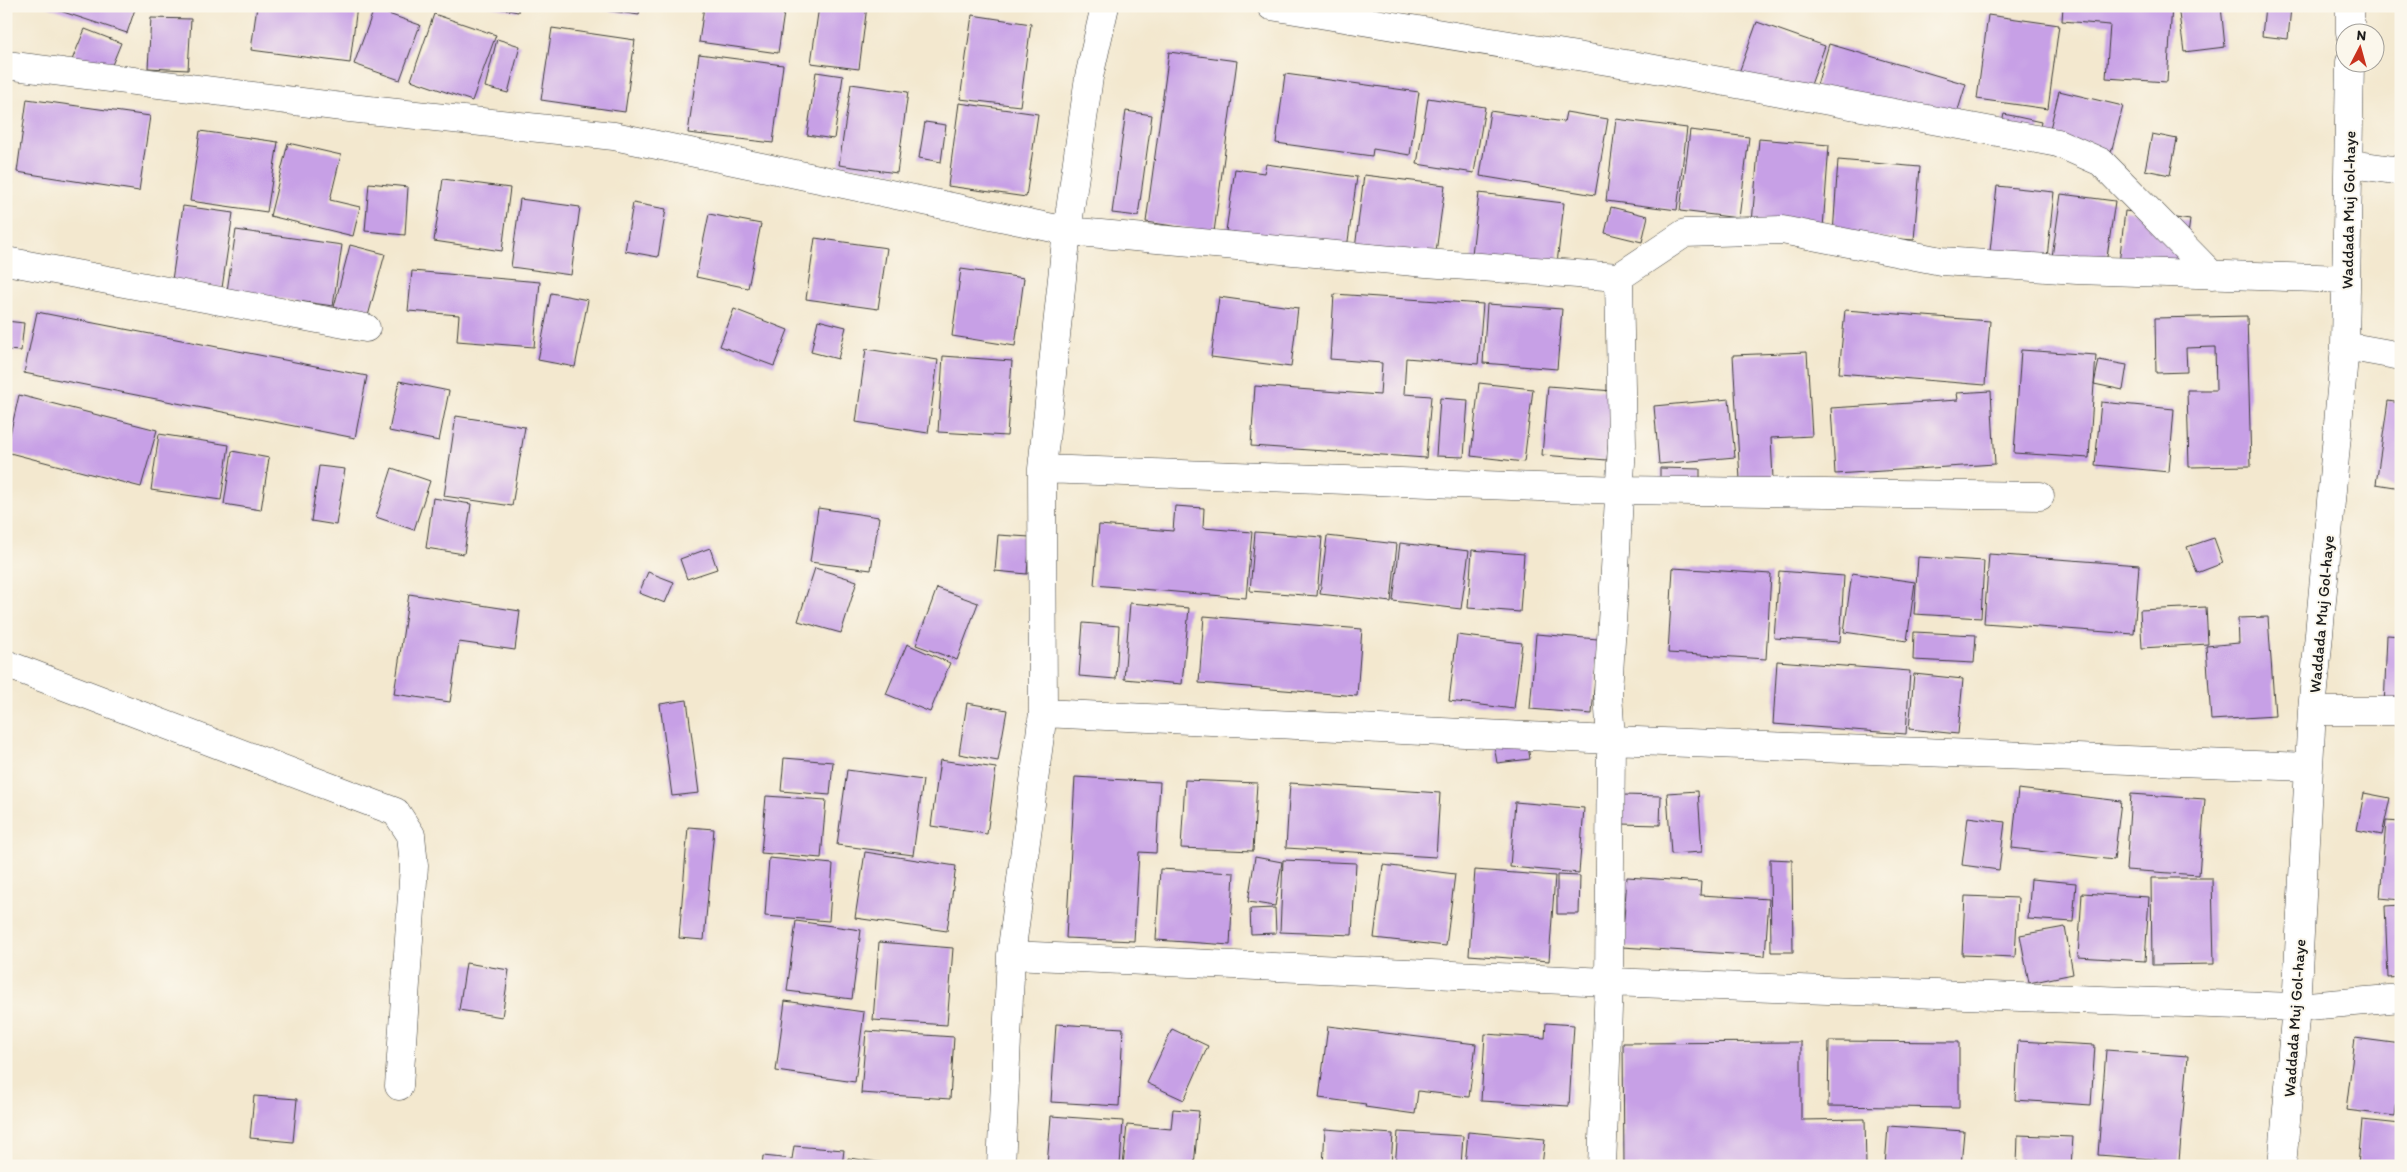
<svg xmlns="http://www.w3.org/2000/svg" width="2407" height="1172" font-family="Itim,sans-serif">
	<rect width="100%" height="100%" fill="#fbf7ec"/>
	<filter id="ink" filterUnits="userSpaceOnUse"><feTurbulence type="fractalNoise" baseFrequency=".02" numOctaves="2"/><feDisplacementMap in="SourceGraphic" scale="10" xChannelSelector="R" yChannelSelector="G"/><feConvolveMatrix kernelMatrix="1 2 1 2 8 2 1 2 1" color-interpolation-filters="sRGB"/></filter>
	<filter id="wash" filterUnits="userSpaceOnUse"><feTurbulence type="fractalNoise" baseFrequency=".0096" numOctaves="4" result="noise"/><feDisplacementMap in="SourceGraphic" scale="20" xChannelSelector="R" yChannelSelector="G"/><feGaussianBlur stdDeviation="1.12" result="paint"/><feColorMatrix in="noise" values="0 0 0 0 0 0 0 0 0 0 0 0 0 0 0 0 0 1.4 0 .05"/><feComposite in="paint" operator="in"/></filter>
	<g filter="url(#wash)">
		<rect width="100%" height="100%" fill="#f3e8cf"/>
		<g id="blocks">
			<path fill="#c7a0e6" d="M 45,6 L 136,6 L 127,33 Z
				M 257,6 L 357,6 L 350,63 L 251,50 Z
				M 488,6 L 519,6 L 518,12 Z
				M 598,6 L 640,6 L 639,15 L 597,9 Z
				M 704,6 L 785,6 L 778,53 L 699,42 Z
				M 819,6 L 867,6 L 859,69 L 811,63 Z
				M 2063,6 L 2172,6 L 2167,82 L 2106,78 L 2110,25 L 2062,21 Z
				M 2178,6 L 2221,6 L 2225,47 L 2184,52 Z
				M 2265,6 L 2291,7 L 2288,39 L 2262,36 Z
				M 374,9 L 420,25 L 400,80 L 354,64 Z
				M 434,14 L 496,35 L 472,101 L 411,80 Z
				M 972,15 L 1031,24 L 1020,106 L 960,99 Z
				M 1988,15 L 2059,25 L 2048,109 L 1977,99 Z
				M 151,18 L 191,19 L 188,70 L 148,68 Z
				M 1757,22 L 1825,46 L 1804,104 L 1736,81 Z
				M 552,28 L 635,40 L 625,112 L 541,100 Z
				M 85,29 L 121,43 L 105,82 L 69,67 Z
				M 497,39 L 520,46 L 508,93 L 485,87 Z
				M 1829,44 L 1966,84 L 1951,133 L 1815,92 Z
				M 1169,52 L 1237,61 L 1214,232 L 1146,222 Z
				M 699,54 L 783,65 L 773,143 L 688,133 Z
				M 816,72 L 843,76 L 834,139 L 807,135 Z
				M 1285,74 L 1419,92 L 1410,155 L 1373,149 L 1372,156 L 1276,143 Z
				M 851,84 L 908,92 L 897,173 L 839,165 Z
				M 2059,91 L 2123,106 L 2107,168 L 2044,154 Z
				M 1428,98 L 1485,107 L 1474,173 L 1417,164 Z
				M 27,99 L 150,116 L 139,191 L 17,172 Z
				M 959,103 L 1038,114 L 1026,197 L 948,186 Z
				M 1126,111 L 1152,115 L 1138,216 L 1112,213 Z
				M 1490,111 L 1564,122 L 1566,112 L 1608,119 L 1595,195 L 1480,176 Z
				M 2004,114 L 2041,122 L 2035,148 L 1998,140 Z
				M 1616,119 L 1687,128 L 1677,210 L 1606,201 Z
				M 925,122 L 946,125 L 941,162 L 919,158 Z
				M 1690,130 L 1749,137 L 1739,218 L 1680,211 Z
				M 200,131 L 278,142 L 267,212 L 190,201 Z
				M 2152,134 L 2177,139 L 2170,175 L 2145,170 Z
				M 1759,139 L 1829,145 L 1823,228 L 1752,223 Z
				M 288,143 L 341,155 L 330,200 L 360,207 L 353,236 L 270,216 Z
				M 1838,160 L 1920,167 L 1914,240 L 1833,234 Z
				M 1266,164 L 1357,177 L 1347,248 L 1226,231 L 1235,169 L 1264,173 Z
				M 1364,175 L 1445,185 L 1435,260 L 1355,249 Z
				M 443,179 L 510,188 L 502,251 L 434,241 Z
				M 369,183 L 408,187 L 405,235 L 365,231 Z
				M 1997,186 L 2054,192 L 2047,258 L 1990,251 Z
				M 1479,193 L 1564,203 L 1556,272 L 1471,263 Z
				M 2061,194 L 2115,201 L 2106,264 L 2052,257 Z
				M 520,199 L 580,207 L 571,275 L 511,267 Z
				M 633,203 L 666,209 L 658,257 L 625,251 Z
				M 183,206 L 233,213 L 222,288 L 172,280 Z
				M 1611,207 L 1648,216 L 1642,242 L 1605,233 Z
				M 2125,211 L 2190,220 L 2183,272 L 2119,264 Z
				M 709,214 L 761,224 L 748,288 L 696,277 Z
				M 236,230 L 342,245 L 333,306 L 227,291 Z
				M 815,238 L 887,248 L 878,309 L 806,299 Z
				M 350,245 L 385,254 L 368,316 L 334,307 Z
				M 961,269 L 1024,278 L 1015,346 L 952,336 Z
				M 412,271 L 540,282 L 534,347 L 457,341 L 459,315 L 408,311 Z
				M 551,293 L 588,300 L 575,367 L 538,360 Z
				M 1334,294 L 1483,304 L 1478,364 L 1406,358 L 1404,394 L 1431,396 L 1426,458 L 1251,446 L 1255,386 L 1380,395 L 1382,363 L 1330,359 Z
				M 1219,297 L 1298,308 L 1291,367 L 1211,357 Z
				M 1487,304 L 1562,309 L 1557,369 L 1483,363 Z
				M 734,309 L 788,330 L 774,366 L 720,346 Z
				M 1845,310 L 1990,321 L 1985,385 L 1839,373 Z
				M 37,312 L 367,376 L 355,438 L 24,373 Z
				M 2247,316 L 2251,466 L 2189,467 L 2187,390 L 2216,390 L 2215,347 L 2186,348 L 2187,372 L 2156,373 L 2155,318 Z
				M 818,320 L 846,327 L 838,359 L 811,352 Z
				M 6,321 L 24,323 L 21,351 L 6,350 Z
				M 866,349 L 938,360 L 928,433 L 856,422 Z
				M 2021,350 L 2096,355 L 2089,458 L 2014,453 Z
				M 1807,352 L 1812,436 L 1771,438 L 1773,479 L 1740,480 L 1733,355 Z
				M 943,356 L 1012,361 L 1007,436 L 938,432 Z
				M 2099,360 L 2127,365 L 2123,390 L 2094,384 Z
				M 399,381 L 449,391 L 439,441 L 389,431 Z
				M 1479,383 L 1533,389 L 1524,462 L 1471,456 Z
				M 1548,386 L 1613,391 L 1607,460 L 1542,455 Z
				M 1991,391 L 1995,464 L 1835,474 L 1831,408 L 1958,400 L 1957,393 Z
				M 19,395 L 157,430 L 141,487 L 6,452 Z
				M 1440,398 L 1468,400 L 1464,457 L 1436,456 Z
				M 1729,399 L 1735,457 L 1659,464 L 1654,406 Z
				M 2388,401 L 2401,403 L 2401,488 L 2376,484 Z
				M 2101,402 L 2174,409 L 2169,472 L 2095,465 Z
				M 456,416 L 525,427 L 512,506 L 444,496 Z
				M 159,434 L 229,445 L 221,500 L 151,490 Z
				M 232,451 L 269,458 L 261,510 L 224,504 Z
				M 319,466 L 345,469 L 336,525 L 311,521 Z
				M 392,468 L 430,481 L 414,530 L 376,517 Z
				M 1660,468 L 1700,469 L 1700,490 L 1660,490 Z
				M 433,498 L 471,504 L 464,554 L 426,548 Z
				M 1175,506 L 1204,508 L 1203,528 L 1252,532 L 1246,598 L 1094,585 L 1099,525 L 1173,531 Z
				M 818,508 L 879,517 L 871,570 L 810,562 Z
				M 1255,532 L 1322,537 L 1317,596 L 1250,591 Z
				M 998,535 L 1030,537 L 1027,574 L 995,571 Z
				M 1327,536 L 1397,544 L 1391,602 L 1320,594 Z
				M 2214,538 L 2223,563 L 2197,573 L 2187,547 Z
				M 1400,543 L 1469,551 L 1461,609 L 1393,601 Z
				M 710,548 L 717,569 L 687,579 L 680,559 Z
				M 1472,550 L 1524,554 L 1520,612 L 1468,608 Z
				M 1989,554 L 2139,565 L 2134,634 L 1984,623 Z
				M 1918,557 L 1984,561 L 1981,618 L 1914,614 Z
				M 815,568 L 857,581 L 841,633 L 798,621 Z
				M 1673,568 L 1771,574 L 1766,659 L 1668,653 Z
				M 1779,571 L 1844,576 L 1840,642 L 1774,638 Z
				M 648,572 L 674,582 L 665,603 L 639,593 Z
				M 1852,573 L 1915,582 L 1907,641 L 1844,632 Z
				M 937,588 L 978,603 L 957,660 L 916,645 Z
				M 409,594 L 520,611 L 515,650 L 459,642 L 450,702 L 394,694 Z
				M 1130,603 L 1189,608 L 1182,684 L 1124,679 Z
				M 2206,607 L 2208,644 L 2142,648 L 2140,610 Z
				M 1204,616 L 1362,629 L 1357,696 L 1199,683 Z
				M 2268,617 L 2275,716 L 2211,720 L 2206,646 L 2239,643 L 2238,618 Z
				M 1083,623 L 1119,626 L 1116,679 L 1079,676 Z
				M 1914,632 L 1976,635 L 1974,663 L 1913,660 Z
				M 1536,634 L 1598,639 L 1592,714 L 1530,709 Z
				M 1457,635 L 1522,643 L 1514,709 L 1449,701 Z
				M 2387,635 L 2401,636 L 2401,709 L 2384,708 Z
				M 907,644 L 950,663 L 930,712 L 886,694 Z
				M 1777,661 L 1910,671 L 1906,734 L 1773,724 Z
				M 1914,674 L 1963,679 L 1958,734 L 1909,729 Z
				M 687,700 L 699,793 L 672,796 L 660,704 Z
				M 967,703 L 1007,710 L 998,761 L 959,754 Z
				M 1526,734 L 1530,759 L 1497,763 L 1493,739 Z
				M 784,758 L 833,762 L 830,795 L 781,791 Z
				M 940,760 L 996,768 L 987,834 L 931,826 Z
				M 847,770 L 923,780 L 913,855 L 837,845 Z
				M 1075,777 L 1160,782 L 1156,853 L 1139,852 L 1134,941 L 1066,938 Z
				M 1185,780 L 1257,783 L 1253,851 L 1181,848 Z
				M 1290,783 L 1440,793 L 1436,857 L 1286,848 Z
				M 2018,789 L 2121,801 L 2114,860 L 2012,848 Z
				M 1698,791 L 1702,852 L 1671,854 L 1667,793 Z
				M 2364,793 L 2390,798 L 2382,835 L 2357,830 Z
				M 2131,794 L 2205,799 L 2199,875 L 2126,870 Z
				M 1623,795 L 1661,796 L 1660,825 L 1622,824 Z
				M 766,796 L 826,800 L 821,858 L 761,853 Z
				M 1515,802 L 1584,808 L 1579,873 L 1510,867 Z
				M 1968,817 L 2005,822 L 1999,870 L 1962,865 Z
				M 2386,821 L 2401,822 L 2401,900 L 2380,898 Z
				M 688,827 L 714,829 L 704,940 L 679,938 Z
				M 865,852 L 956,866 L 947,931 L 855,918 Z
				M 1255,857 L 1282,862 L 1275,906 L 1248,902 Z
				M 769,858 L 833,864 L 829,921 L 765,916 Z
				M 1770,859 L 1792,860 L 1793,952 L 1771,952 Z
				M 1283,860 L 1356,863 L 1352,935 L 1280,932 Z
				M 1383,865 L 1455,874 L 1446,946 L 1374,938 Z
				M 1160,869 L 1234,873 L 1230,945 L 1156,940 Z
				M 1475,870 L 1555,876 L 1549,961 L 1469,955 Z
				M 1557,875 L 1580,876 L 1579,914 L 1557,914 Z
				M 1627,877 L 1701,882 L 1700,895 L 1769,899 L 1765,956 L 1622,947 Z
				M 2151,878 L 2212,878 L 2214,964 L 2152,965 Z
				M 2031,879 L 2076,883 L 2073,922 L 2028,919 Z
				M 2082,893 L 2149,897 L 2145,961 L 2078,957 Z
				M 1965,896 L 2018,898 L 2015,957 L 1962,955 Z
				M 2401,905 L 2401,977 L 2388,978 L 2385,906 Z
				M 1275,908 L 1276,933 L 1251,934 L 1250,909 Z
				M 796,921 L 861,930 L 852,999 L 787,991 Z
				M 2065,927 L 2073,974 L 2029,983 L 2020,935 Z
				M 879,942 L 953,948 L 947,1025 L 873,1020 Z
				M 466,963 L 509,970 L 502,1017 L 459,1010 Z
				M 785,1001 L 864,1012 L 855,1082 L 776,1071 Z
				M 1546,1023 L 1574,1025 L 1569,1106 L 1481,1101 L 1485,1034 L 1545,1038 Z
				M 1056,1024 L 1123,1028 L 1119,1106 L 1051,1102 Z
				M 1328,1026 L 1476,1044 L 1469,1097 L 1418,1091 L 1415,1114 L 1365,1107 L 1366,1104 L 1319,1098 Z
				M 1172,1029 L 1208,1046 L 1184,1100 L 1147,1083 Z
				M 866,1031 L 954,1037 L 950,1099 L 861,1093 Z
				M 2355,1038 L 2401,1044 L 2401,1072 L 2395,1116 L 2346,1110 Z
				M 1829,1041 L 1959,1042 L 1959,1108 L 1828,1106 Z
				M 2018,1041 L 2095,1045 L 2091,1105 L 2015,1100 Z
				M 1801,1042 L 1801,1120 L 1865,1119 L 1866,1166 L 1624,1166 L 1623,1043 Z
				M 2106,1050 L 2188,1056 L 2179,1161 L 2098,1155 Z
				M 254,1096 L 297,1099 L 293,1142 L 250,1138 Z
				M 1173,1109 L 1199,1111 L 1194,1166 L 1123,1166 L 1127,1125 L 1171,1129 Z
				M 1051,1116 L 1123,1121 L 1120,1166 L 1047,1166 Z
				M 2362,1120 L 2401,1124 L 2401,1166 L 2358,1166 Z
				M 1888,1126 L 1964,1131 L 1961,1166 L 1885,1166 Z
				M 1325,1129 L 1393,1134 L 1391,1166 L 1323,1166 Z
				M 1398,1132 L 1463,1136 L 1461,1166 L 1395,1166 Z
				M 1468,1132 L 1545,1139 L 1542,1166 L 1465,1166 Z
				M 2018,1135 L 2073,1137 L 2071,1166 L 2017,1166 Z
				M 794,1146 L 844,1150 L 842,1166 L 762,1166 L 763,1156 L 792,1159 Z
				M 848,1158 L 902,1165 L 902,1166 L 847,1166 Z"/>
		</g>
	</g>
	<g filter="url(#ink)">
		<use href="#blocks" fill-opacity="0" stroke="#3c3b37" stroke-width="1"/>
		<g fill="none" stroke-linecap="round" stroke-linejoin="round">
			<defs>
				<path id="minor" d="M 1271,6 L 1644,67 L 2058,143 L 2101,162 L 2212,275
					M 2350,32 L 2350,6
					M 6,65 L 350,108 L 614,136 L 1067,231 L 1426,263 L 1619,277 L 1685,233 L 1782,230 L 1941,261 L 2077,270 L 2346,279
					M 2350,164 L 2401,171
					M 6,261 L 366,328
					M 2345,346 L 2401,356
					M 1042,469 L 1620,490 L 2040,496
					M 6,664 L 396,812 L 411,835 L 414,866 L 399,1086
					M 2312,711 L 2401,711
					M 1043,713 L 1611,740 L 2309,767
					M 1011,955 L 1609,982 L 2296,1007 L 2401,998
					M 1001,1166 L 1011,955 L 1043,713 L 1042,469 L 1067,231 L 1089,77 L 1105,6
					M 1602,1166 L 1609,982 L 1611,740 L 1608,693 L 1622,445 L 1619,277
					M 2282,1166 L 2296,1007 L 2312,711 L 2345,346 L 2350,62"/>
			</defs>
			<use href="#minor" stroke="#3c3b37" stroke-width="29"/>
			<use href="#minor" stroke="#fff" stroke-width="28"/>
		</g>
	</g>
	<g text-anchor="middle" stroke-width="4" stroke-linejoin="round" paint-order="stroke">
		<g font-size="16" fill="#1c1c1c" stroke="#fbf7ec">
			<text transform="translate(2348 210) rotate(-89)" y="6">Waddada Muj Gol-haye</text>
			<text transform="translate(2321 614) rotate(-85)" y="6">Waddada Muj Gol-haye</text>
			<text transform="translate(2294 1018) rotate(-86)" y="6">Waddada Muj Gol-haye</text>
		</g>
	</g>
	<rect width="2407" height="1172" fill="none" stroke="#fbf7ec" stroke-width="25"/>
	<g transform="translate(2360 48) rotate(6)"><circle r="24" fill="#fbf7ec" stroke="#a29f99"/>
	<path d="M0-4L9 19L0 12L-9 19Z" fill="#c8321e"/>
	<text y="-8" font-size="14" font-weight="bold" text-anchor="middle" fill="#1c1c1c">N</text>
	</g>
</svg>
